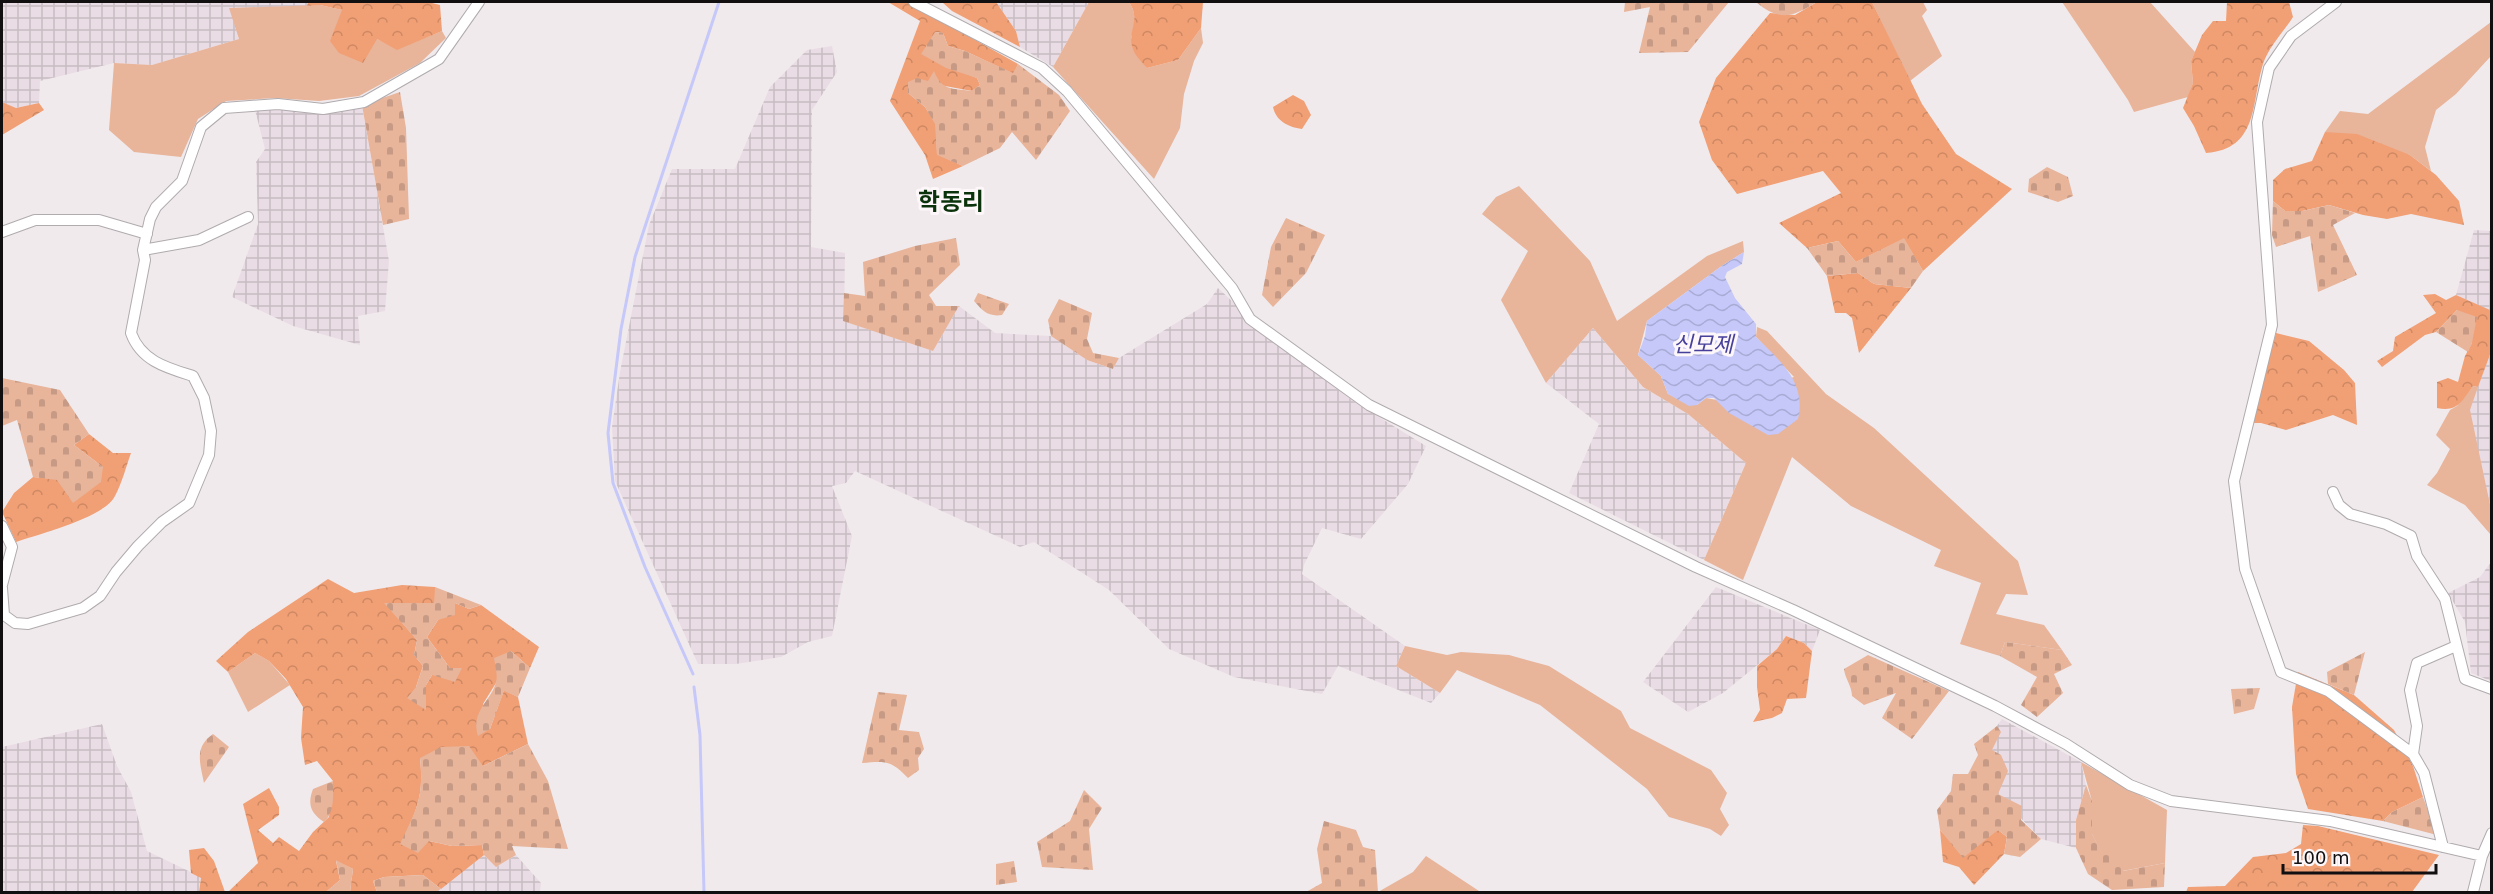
<svg xmlns="http://www.w3.org/2000/svg" width="2493" height="894" font-family="'DejaVu Sans','Noto Sans KR',sans-serif">
	<defs>
		<pattern id="industrial-grid" width="8" height="8" patternUnits="userSpaceOnUse" patternTransform="scale(1.5)"><rect width="8" height="8" fill="#eadce4"/><path d="M0 4h8M4 0v8" fill="none" stroke="#c8bcc3"/></pattern>
		<pattern id="forest-crowns" width="20" height="18" patternUnits="userSpaceOnUse" patternTransform="scale(1.5)"><rect width="20" height="18" fill="#f19f74"/><path d="M2 6a3 3 0 1 1 6 0M12 15a3 3 0 1 1 6 0" fill="none" stroke="#ce8863"/></pattern>
		<pattern id="cemetery-stones" width="16" height="16" patternUnits="userSpaceOnUse" patternTransform="scale(1.5)"><rect width="16" height="16" fill="#e8b49a"/><path d="M2 7V4a2 2 0 0 1 4 0v3zM10 15v-3a2 2 0 0 1 4 0v3z" fill="#c69a84"/></pattern>
		<pattern id="water-waves" width="16" height="10" patternUnits="userSpaceOnUse" patternTransform="scale(1.5)"><rect width="16" height="10" fill="#c5c8f9"/><path d="M0 5q4-4 8 0t8 0" fill="none" stroke="#a8abd4"/></pattern>
	</defs>
	<rect width="100%" height="100%" fill="#f0eaed"/>
	<path fill="url(#industrial-grid)" d="M 3,2 L 308,2 L 307,6 L 230,8 L 239,39 L 152,65 L 114,63 L 40,81 L 39,103 L 16,108 L 2,102 Z
		M 996,2 L 1089,2 L 1053,67 L 1020,47 L 1016,31 Z
		M 832,46 L 837,72 L 812,110 L 811,247 L 845,253 L 844,321 L 933,351 L 959,306 L 995,333 L 1051,336 L 1087,360 L 1113,369 L 1119,358 L 1207,304 L 1218,288 L 1280,346 L 1353,401 L 1426,446 L 1408,484 L 1361,539 L 1322,528 L 1304,565 L 1302,574 L 1405,646 L 1396,666 L 1440,693 L 1431,703 L 1338,666 L 1322,694 L 1234,677 L 1169,649 L 1109,590 L 1034,542 L 1020,547 L 855,471 L 846,483 L 832,486 L 852,536 L 832,636 L 808,642 L 781,657 L 736,664 L 698,664 L 615,481 L 612,427 L 620,372 L 649,225 L 672,169 L 735,169 L 770,87 L 807,50 Z
		M 362,105 L 389,261 L 385,311 L 358,316 L 360,345 L 293,326 L 232,297 L 258,224 L 256,162 L 265,149 L 255,110 Z
		M 2474,230 L 2491,231 L 2491,327 L 2489,310 L 2456,295 Z
		M 1593,328 L 1643,387 L 1688,414 L 1746,463 L 1704,560 L 1569,493 L 1599,424 L 1546,383 Z
		M 2491,352 L 2491,509 L 2469,410 Z
		M 2491,562 L 2491,681 L 2471,673 L 2465,622 L 2448,593 L 2480,577 Z
		M 1716,587 L 1820,630 L 1812,651 L 1804,643 L 1786,636 L 1777,649 L 1723,693 L 1688,712 L 1643,682 Z
		M 2002,719 L 2081,762 L 2086,785 L 2076,820 L 2076,848 L 2041,839 L 1998,795 L 1992,750 L 2000,732 L 1997,726 Z
		M 102,724 L 117,766 L 131,792 L 147,851 L 201,877 L 199,892 L 2,892 L 2,747 Z
		M 484,855 L 496,867 L 516,855 L 541,883 L 540,892 L 435,892 Z"/>
	<path fill="#e8b49a" d="M 1089,2 L 1129,2 C 1137,13 1135,25 1131,38 L 1147,68 L 1178,60 L 1201,28 L 1203,43 L 1194,61 L 1184,94 L 1180,128 L 1154,179 L 1053,67 Z
		M 1872,2 L 1923,2 L 1927,10 L 1922,16 L 1942,56 L 1910,81 Z
		M 2062,2 L 2150,2 L 2195,52 L 2191,61 L 2193,83 L 2188,97 L 2134,112 L 2128,100 Z
		M 320,5 L 342,10 L 377,39 L 397,49 L 442,31 L 446,38 L 420,63 L 359,96 L 319,101 L 275,98 L 226,101 L 198,119 L 181,157 L 134,152 L 109,130 L 114,63 L 152,65 L 239,39 L 229,8 Z
		M 2491,22 L 2491,56 L 2456,94 L 2436,110 L 2425,147 L 2431,171 L 2410,155 L 2325,132 L 2340,111 L 2368,114 Z
		M 1519,186 L 1590,261 L 1617,321 L 1707,256 L 1743,241 L 1744,252 L 1723,265 L 1647,321 L 1638,355 L 1661,376 L 1668,394 L 1697,405 L 1706,398 L 1717,400 L 1794,377 L 1756,337 L 1757,327 L 1767,331 L 1826,394 L 1874,428 L 2018,561 L 2028,595 L 2006,594 L 1996,614 L 2044,625 L 2062,650 L 2005,642 L 2000,656 L 1960,644 L 1981,583 L 1934,566 L 1941,550 L 1851,506 L 1792,457 L 1743,580 L 1704,560 L 1746,463 L 1688,414 L 1643,387 L 1593,328 L 1546,383 L 1501,300 L 1528,251 L 1482,214 L 1496,197 Z
		M 2473,386 L 2478,387 L 2470,410 L 2491,509 L 2491,535 L 2465,505 L 2427,485 L 2437,473 L 2450,449 L 2436,435 L 2450,410 L 2457,406 Z
		M 1405,646 L 1447,655 L 1461,652 L 1509,655 L 1549,666 L 1621,711 L 1630,728 L 1711,770 L 1727,793 L 1720,809 L 1729,825 L 1721,836 L 1710,829 L 1669,817 L 1647,789 L 1540,705 L 1457,670 L 1440,693 L 1396,666 Z
		M 255,653 L 269,661 L 290,685 L 248,712 L 228,672 Z
		M 2081,762 L 2167,810 L 2165,863 L 2122,871 L 2102,854 L 2092,834 L 2092,801 Z
		M 1426,856 L 1479,891 L 1478,892 L 1378,892 L 1413,872 Z"/>
	<path fill="url(#forest-crowns)" d="M 308,2 L 428,2 L 440,5 L 442,31 L 397,50 L 377,39 L 363,63 L 339,53 L 330,41 L 342,10 L 320,5 L 307,6 Z
		M 888,2 L 911,2 L 945,23 L 1018,64 L 1014,74 L 965,51 L 948,46 L 943,33 L 935,32 L 967,74 L 977,78 L 980,85 L 972,91 L 945,86 L 928,81 L 908,93 L 925,107 L 936,124 L 937,154 L 963,166 L 933,179 L 925,155 L 890,101 L 920,21 Z
		M 942,2 L 996,2 L 1016,31 L 1020,47 L 952,11 Z
		M 1129,2 L 1203,2 L 1201,28 L 1178,60 L 1147,68 C 1143,63 1135,56 1133,49 C 1126,32 1142,21 1129,2 Z
		M 1817,2 L 1872,2 L 1922,104 L 1956,154 L 2012,189 L 1923,271 L 1904,239 L 1856,262 L 1838,241 L 1807,248 L 1779,223 L 1841,193 L 1823,171 L 1737,194 L 1712,160 L 1699,122 L 1716,78 L 1770,13 L 1795,15 Z
		M 2227,2 L 2289,2 L 2293,17 C 2284,31 2268,48 2263,64 C 2251,103 2259,149 2206,153 L 2194,126 L 2183,108 L 2193,83 L 2191,61 L 2202,35 L 2213,21 L 2226,21 Z
		M 1293,95 L 1304,101 L 1311,115 L 1302,129 C 1288,127 1276,121 1273,107 Z
		M 2,102 L 16,108 L 39,103 L 44,110 L 2,135 Z
		M 2325,132 L 2357,134 L 2410,155 L 2436,175 L 2459,201 L 2464,225 L 2411,214 L 2387,219 L 2363,215 L 2329,205 L 2302,211 L 2285,211 L 2273,201 L 2273,180 L 2285,169 L 2312,161 Z
		M 1858,273 L 1874,284 L 1911,288 L 1859,353 L 1852,318 L 1846,313 L 1835,313 L 1827,276 Z
		M 2435,294 L 2446,300 L 2456,295 L 2490,310 L 2491,352 L 2478,387 L 2473,386 C 2461,402 2458,412 2437,408 L 2437,382 L 2448,378 L 2458,382 L 2465,356 L 2472,343 L 2457,310 L 2436,332 L 2425,335 L 2382,367 L 2377,361 L 2393,351 L 2395,337 L 2436,313 L 2423,295 Z
		M 2276,333 L 2309,341 L 2344,370 L 2355,383 L 2357,425 L 2333,415 L 2286,430 L 2261,423 L 2252,423 Z
		M 89,434 L 113,453 L 131,453 C 126,467 122,483 115,496 C 104,518 39,534 16,542 L 2,512 L 14,493 L 33,477 L 57,479 L 103,467 L 74,445 Z
		M 328,579 L 354,593 L 402,585 L 435,587 L 435,603 L 385,603 L 417,640 L 414,655 L 423,666 L 416,687 L 426,709 L 426,685 L 432,675 L 461,668 L 450,668 L 427,637 L 438,620 L 455,603 L 469,609 L 481,605 L 539,647 L 530,668 L 511,651 L 496,683 L 483,704 L 490,729 L 504,690 L 518,697 L 528,744 L 483,766 L 420,758 C 424,797 417,809 401,844 L 429,841 L 452,846 L 482,845 L 484,855 L 441,889 L 423,875 L 384,877 L 373,881 L 377,892 L 350,892 L 353,869 L 336,861 L 340,880 L 326,892 L 228,892 L 258,863 L 243,804 L 269,788 L 279,807 L 279,815 L 258,830 L 273,843 L 279,837 L 299,851 L 313,832 L 329,817 L 333,781 L 317,761 L 305,765 L 301,738 L 303,707 L 286,679 L 269,661 L 255,653 L 228,672 L 216,661 L 248,632 Z
		M 1786,636 L 1804,643 L 1812,651 L 1806,698 L 1787,699 L 1782,713 L 1772,718 L 1753,722 L 1760,710 L 1757,687 L 1757,666 L 1777,649 Z
		M 2298,672 L 2354,695 L 2394,730 L 2413,766 L 2423,797 L 2392,812 L 2383,821 L 2308,809 L 2296,774 L 2292,707 Z
		M 2303,825 L 2318,826 L 2439,855 L 2412,892 L 2186,892 L 2188,887 L 2225,886 L 2253,857 L 2286,853 L 2301,844 Z
		M 1940,830 L 1955,846 L 1998,830 L 2007,837 L 2004,854 L 1974,885 L 1959,867 L 1943,862 Z
		M 204,848 L 214,861 L 225,892 L 199,892 L 201,878 L 191,873 L 189,850 Z"/>
	<path fill="url(#cemetery-stones)" d="M 1625,2 L 1729,2 L 1688,52 L 1639,53 L 1650,7 L 1624,12 Z
		M 1756,2 L 1817,2 C 1792,17 1780,22 1756,2 Z
		M 935,32 L 943,33 L 948,46 L 965,51 L 1013,73 L 1018,64 L 1059,95 L 1070,111 L 1036,160 L 1012,132 L 1000,148 L 963,166 L 937,155 L 935,124 L 925,107 L 908,93 L 908,82 L 917,78 L 928,81 L 934,71 C 942,91 952,88 971,91 L 980,85 L 977,78 L 946,68 L 921,54 Z
		M 400,92 L 406,128 L 409,219 L 383,225 L 362,105 Z
		M 2047,167 L 2068,177 L 2073,196 L 2058,202 L 2028,192 L 2029,179 Z
		M 2273,201 L 2285,211 L 2302,211 L 2329,205 L 2355,213 L 2333,225 L 2357,275 L 2318,292 L 2310,236 L 2276,247 L 2272,235 Z
		M 1286,218 L 1325,235 L 1306,273 L 1273,307 L 1262,295 L 1271,247 Z
		M 956,238 L 960,265 L 929,295 L 936,306 L 959,306 L 933,351 L 843,321 L 844,293 L 865,296 L 863,262 L 915,246 Z
		M 1904,238 L 1923,271 L 1911,288 L 1874,284 L 1858,273 L 1827,276 L 1807,248 L 1838,241 L 1856,262 Z
		M 978,293 L 1009,304 L 1002,315 C 988,317 983,311 974,301 Z
		M 1059,299 L 1092,313 L 1087,339 L 1093,353 L 1119,358 L 1113,369 L 1087,360 L 1051,336 L 1048,320 Z
		M 2457,310 L 2477,317 L 2472,343 L 2468,352 L 2436,332 Z
		M 2,378 L 60,390 L 89,434 L 74,445 L 103,467 L 101,482 L 73,503 L 57,480 L 33,477 L 17,420 L 2,426 Z
		M 435,587 L 481,605 L 469,609 L 455,603 L 455,615 L 438,620 L 427,637 L 450,668 L 462,668 L 455,682 L 432,675 L 426,685 L 426,710 L 407,698 L 416,687 L 423,666 L 414,655 L 417,640 L 384,603 L 434,603 Z
		M 2005,642 L 2062,650 L 2072,665 L 2054,674 L 2063,693 L 2037,717 L 2021,705 L 2037,677 L 2000,656 Z
		M 511,651 L 530,668 L 518,697 L 504,691 L 490,729 L 478,736 C 470,711 492,700 496,682 C 498,675 495,665 494,658 Z
		M 2365,652 L 2354,695 L 2328,684 L 2327,672 Z
		M 1868,655 L 1949,691 L 1912,739 L 1882,718 L 1896,693 L 1864,705 L 1852,696 C 1852,686 1845,679 1844,669 Z
		M 2260,688 L 2254,709 L 2234,714 L 2231,689 Z
		M 878,692 L 907,695 L 899,730 L 919,732 L 924,749 L 918,758 L 919,770 L 908,778 C 891,760 885,761 862,763 Z
		M 1997,726 L 2001,732 L 1992,750 L 2001,755 L 2008,771 L 1998,794 L 2022,806 L 2021,820 L 2041,839 L 2020,857 L 2004,854 L 2007,837 L 1998,830 L 1963,858 L 1940,830 L 1937,810 L 1951,791 L 1953,774 L 1968,774 L 1978,755 L 1974,744 Z
		M 213,734 L 229,747 L 204,783 C 200,763 194,747 213,734 Z
		M 528,744 L 548,781 L 568,849 L 512,846 L 516,855 L 496,867 L 484,855 L 482,845 L 452,846 L 429,841 L 418,853 L 400,844 C 417,809 424,797 420,758 L 441,747 L 469,746 L 483,766 Z
		M 333,781 C 333,795 335,812 324,822 C 311,813 307,805 313,789 Z
		M 2086,785 L 2092,801 L 2092,834 L 2102,853 L 2116,853 L 2123,871 L 2165,863 L 2164,887 L 2112,890 L 2088,874 L 2076,848 L 2076,820 Z
		M 1084,790 L 1102,808 L 1089,829 L 1093,870 L 1042,867 L 1037,842 L 1070,821 Z
		M 2423,797 L 2437,835 L 2383,821 L 2392,812 Z
		M 1324,821 L 1356,830 L 1363,847 L 1375,850 L 1378,892 L 1306,892 L 1322,883 L 1317,849 Z
		M 336,860 L 353,869 L 350,892 L 326,892 L 340,880 Z
		M 1014,861 L 1017,882 L 996,885 L 996,864 Z
		M 423,875 L 441,889 L 435,892 L 377,892 L 373,881 L 384,877 Z"/>
	<path fill="url(#water-waves)" d="M 1744,252 L 1742,264 L 1727,272 L 1725,277 L 1735,298 L 1756,324 L 1756,337 C 1779,360 1807,382 1798,419 L 1778,434 L 1768,435 L 1729,413 L 1714,398 L 1706,398 L 1697,405 L 1689,406 L 1668,394 L 1661,376 L 1638,355 L 1645,336 L 1647,321 L 1723,265 Z"/>
	<g fill="none" stroke-linecap="round" stroke-linejoin="round">
		<path stroke="#c5c8f9" stroke-width="3" d="M 693,674 L 645,567 L 613,483 L 608,433 L 621,329 L 635,257 L 719,2
			M 694,687 L 700,735 L 704,892"/>
		<defs>
			<path id="minor" d="M 914,2 L 1042,68 L 1067,91 L 1232,288 L 1250,319 L 1369,405 L 1696,567 L 1793,610 L 1995,706 L 2066,744 L 2130,785 L 2171,801 L 2330,821 L 2482,856
				M 2336,2 L 2291,36 L 2269,68 L 2257,122 L 2272,325 L 2234,481 L 2245,569 L 2281,672 L 2328,691 L 2413,754 L 2424,773 L 2443,847
				M 2,232 L 35,220 L 99,220 L 147,234
				M 143,250 L 199,240 L 248,217
				M 2333,492 L 2339,505 L 2350,514 L 2386,524 L 2411,536 L 2417,556 L 2445,599 L 2465,679 L 2492,689
				M 2,526 L 12,547 L 2,585
				M 2,588 L 4,615 L 15,623 L 28,624 L 83,608 L 100,596 L 116,572 L 138,546 L 162,522 L 189,503 L 209,455 L 211,431 L 204,398 L 193,376 C 167,368 141,361 131,333 L 145,260 L 143,250 L 150,219 L 156,207 L 182,181 L 201,127 L 224,108 L 278,104 L 323,109 L 364,102 L 439,59 L 479,2
				M 2413,754 L 2417,726 L 2410,690 L 2417,663 L 2456,646
				M 2473,892 L 2482,856 L 2492,833"/>
		</defs>
		<use href="#minor" stroke="#b0abae" stroke-width="12"/>
		<use href="#minor" stroke="#fff" stroke-width="10"/>
	</g>
	<g text-anchor="middle" stroke-width="6" stroke-linejoin="round" paint-order="stroke">
		<g font-size="22" font-style="italic" fill="#46409b" stroke="#fdf7fa">
			<text x="1703" y="352">신모제</text>
		</g>
		<g font-size="24" font-weight="bold" fill="#0a330b" stroke="#fdf7fa">
			<text x="951" y="210">학동리</text>
		</g>
	</g>
	<rect width="2493" height="894" fill="none" stroke="#110f10" stroke-width="6"/>
	<path d="M2283 864v9h153v-9" fill="none" stroke="#110f10" stroke-width="3"/>
	<text x="2292" y="864" font-size="18" fill="#110f10" stroke="#fdf7fa" stroke-width="4.5" paint-order="stroke">100 m</text>
</svg>
